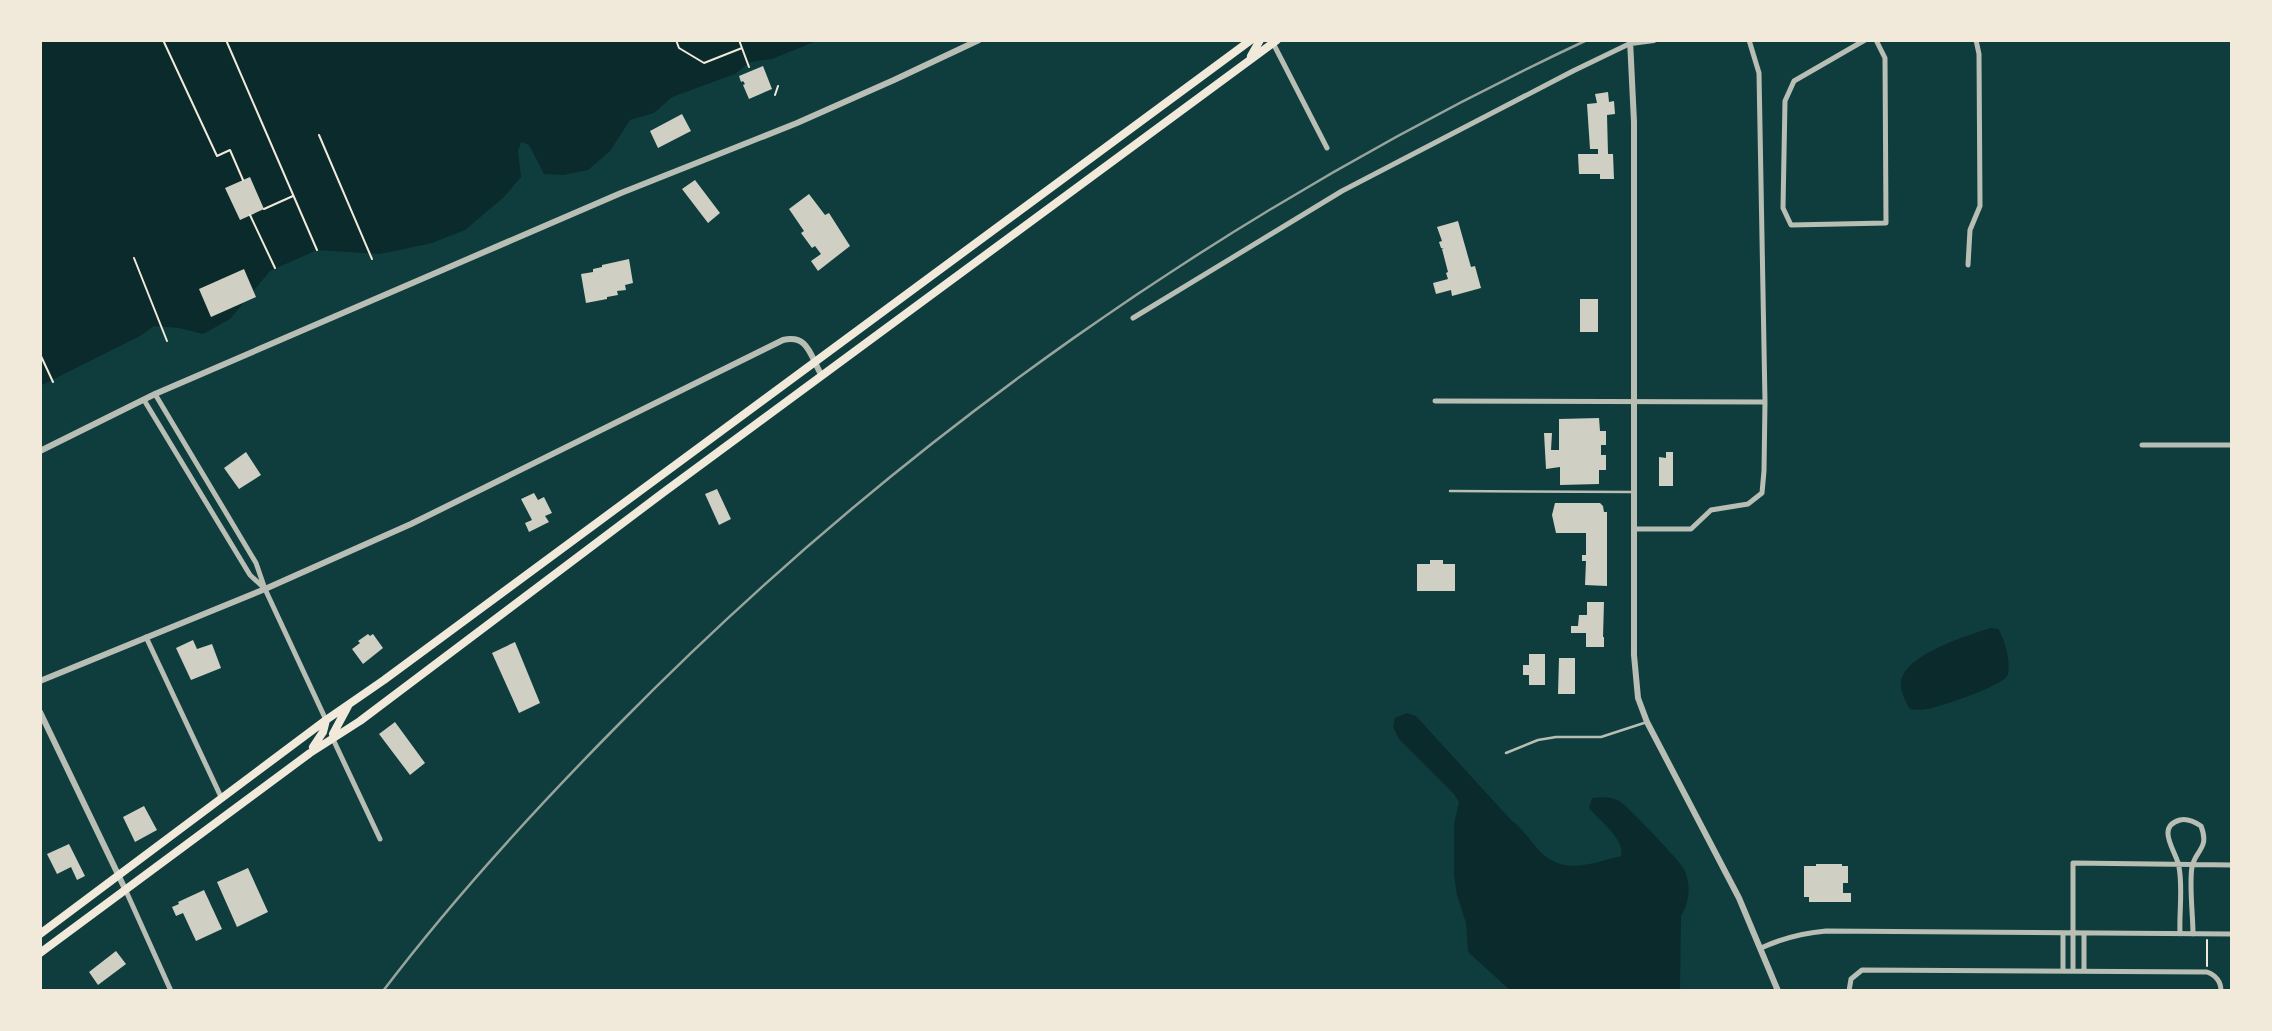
<svg xmlns="http://www.w3.org/2000/svg" width="2272" height="1031" font-family="Quicksand,sans-serif">
	<rect width="100%" height="100%" fill="#0f3d3e"/>
	<path fill="#0a2a2b" d="M 40,40 L 819,40 L 772,59 L 750,62 L 735,74 L 672,97 L 654,113 L 630,120 L 610,151 L 588,170 L 563,175 L 544,174 L 529,145 L 521,142 L 518,151 L 521,177 L 504,197 L 465,230 L 432,243 L 380,254 L 317,250 L 270,271 L 230,319 L 203,334 L 179,328 L 154,326 L 140,336 L 40,386 Z
		M 1990,628 L 1998,629 C 2005,638 2012,666 2007,676 C 2002,686 1944,705 1932,708 C 1925,710 1917,710 1910,709 C 1905,702 1898,686 1902,677 C 1914,651 1965,637 1990,628 Z
		M 1407,713 L 1416,716 L 1510,819 C 1521,827 1527,836 1536,847 C 1561,877 1589,864 1621,856 C 1625,839 1600,821 1589,808 L 1592,798 C 1602,797 1610,796 1619,801 C 1627,805 1680,861 1684,869 C 1691,885 1690,901 1681,916 L 1680,991 L 1511,991 L 1468,952 L 1466,923 L 1457,895 L 1454,875 L 1454,824 L 1459,802 L 1454,794 L 1399,739 L 1393,727 L 1395,718 Z"/>
	<path fill="#cfcfc3" d="M 763,66 L 772,89 L 749,99 L 743,85 L 745,84 L 743,81 L 741,82 L 739,76 Z
		M 1608,92 L 1609,102 L 1614,101 L 1615,114 L 1607,115 L 1608,154 L 1613,154 L 1614,179 L 1600,179 L 1600,174 L 1579,174 L 1578,154 L 1598,154 L 1598,149 L 1590,149 L 1587,104 L 1597,103 L 1595,94 Z
		M 682,114 L 691,131 L 658,148 L 650,131 Z
		M 250,177 L 264,209 L 240,220 L 225,188 Z
		M 695,180 L 720,213 L 708,223 L 682,189 Z
		M 809,194 L 825,215 L 829,213 L 850,246 L 818,271 L 811,261 L 821,254 L 815,246 L 812,248 L 801,233 L 804,231 L 789,209 Z
		M 1458,221 L 1471,267 L 1475,266 L 1481,288 L 1452,296 L 1451,290 L 1436,294 L 1433,283 L 1448,279 L 1446,273 L 1448,272 L 1442,249 L 1444,249 L 1441,248 L 1439,242 L 1442,241 L 1437,227 Z
		M 629,259 L 633,283 L 625,285 L 626,290 L 617,291 L 618,295 L 607,297 L 607,299 L 586,303 L 581,274 L 593,272 L 593,269 L 602,267 L 602,265 Z
		M 244,269 L 256,297 L 211,317 L 199,289 Z
		M 1580,299 L 1598,299 L 1598,332 L 1580,332 Z
		M 1599,418 L 1600,431 L 1606,431 L 1606,445 L 1601,445 L 1601,455 L 1606,455 L 1606,470 L 1599,470 L 1599,484 L 1560,485 L 1560,467 L 1546,469 L 1544,433 L 1552,433 L 1551,450 L 1559,450 L 1559,419 Z
		M 246,452 L 261,475 L 239,489 L 224,468 Z
		M 1666,452 L 1673,452 L 1673,486 L 1659,486 L 1659,457 L 1666,458 Z
		M 717,489 L 731,519 L 719,525 L 705,494 Z
		M 534,493 L 538,500 L 544,497 L 552,513 L 545,516 L 549,522 L 529,532 L 525,523 L 532,520 L 521,499 Z
		M 1555,503 L 1600,503 L 1603,506 L 1604,512 L 1607,512 L 1607,586 L 1585,585 L 1586,561 L 1582,561 L 1582,555 L 1586,555 L 1586,533 L 1556,533 L 1552,515 Z
		M 1430,560 L 1443,560 L 1443,564 L 1455,564 L 1455,591 L 1417,591 L 1417,564 L 1430,564 Z
		M 1587,602 L 1604,602 L 1603,637 L 1604,637 L 1604,647 L 1586,647 L 1586,633 L 1571,633 L 1571,626 L 1578,626 L 1579,615 L 1587,615 Z
		M 368,634 L 370,636 L 373,634 L 383,648 L 363,664 L 352,649 L 360,643 L 358,641 Z
		M 193,640 L 197,649 L 212,644 L 221,668 L 191,680 L 176,648 Z
		M 515,642 L 540,703 L 519,713 L 492,653 Z
		M 1529,654 L 1545,654 L 1545,685 L 1529,685 L 1529,675 L 1523,675 L 1523,665 L 1529,665 Z
		M 1559,658 L 1575,658 L 1575,694 L 1558,694 Z
		M 395,722 L 425,763 L 410,775 L 379,734 Z
		M 144,806 L 157,830 L 135,842 L 123,817 Z
		M 69,844 L 85,876 L 77,880 L 71,867 L 57,874 L 47,854 Z
		M 1816,864 L 1842,864 L 1842,866 L 1848,866 L 1848,883 L 1843,883 L 1843,893 L 1851,893 L 1851,902 L 1809,902 L 1809,897 L 1804,897 L 1804,866 L 1816,866 Z
		M 248,868 L 268,912 L 237,927 L 217,882 Z
		M 204,890 L 222,929 L 196,941 L 183,913 L 176,916 L 172,907 L 179,904 L 178,902 Z
		M 116,951 L 126,964 L 98,985 L 89,972 Z"/>
	<g fill="none" stroke-linecap="round" stroke-linejoin="round">
		<path stroke="#f1e9da" stroke-width="2" d="M 163,40 L 217,156 L 230,150 L 243,180
			M 226,40 L 317,250
			M 676,40 L 679,48 L 704,63 L 742,48
			M 739,40 L 749,67
			M 775,95 L 778,86
			M 319,135 L 372,259
			M 264,209 L 293,196
			M 250,215 L 275,268
			M 134,258 L 167,341
			M 40,354 L 53,382
			M 2207,966 L 2207,940"/>
		<path stroke="#b8beb3" stroke-width="2.5" d="M 1450,491 L 1633,492
			M 1506,753 L 1538,740 L 1556,737 L 1601,737 L 1647,722"/>
		<path stroke="#b8beb3" stroke-width="5" d="M 1865,40 L 1794,81 L 1785,101 L 1783,208 L 1791,225 L 1886,223 L 1885,58 L 1876,40
			M 1273,43 L 1327,148
			M 1968,265 L 1970,230 L 1980,206 L 1979,54 L 1976,40
			M 1133,318 L 1342,191 L 1573,71 L 1631,43
			M 155,394 L 256,563 L 265,589 L 326,720
			M 144,400 L 250,575 L 263,587
			M 1435,401 L 1765,402
			M 2142,445 L 2232,445
			M 1634,529 L 1691,529 L 1711,510 L 1748,504 L 1762,493 L 1764,471 L 1765,402 L 1759,73 L 1749,40
			M 146,637 L 222,799
			M 332,737 L 380,839
			M 126,891 L 171,991
			M 2063,933 L 2063,970
			M 2084,933 L 2084,970
			M 2180,934 C 2179,912 2183,888 2179,867 C 2178,854 2154,827 2180,820 C 2188,818 2195,822 2201,826 C 2210,849 2195,850 2192,867 C 2189,884 2193,915 2193,934
			M 1761,948 C 1783,938 1802,933 1826,931 L 2232,934
			M 2073,970 L 2073,863 L 2232,865
			M 1849,991 L 1851,979 L 1862,970 L 2207,972 C 2215,975 2221,981 2221,991"/>
		<path stroke="#b8beb3" stroke-width="6" d="M 1630,40 L 1634,122 L 1634,655 L 1638,698 L 1647,722 L 1739,898 L 1778,991
			M 1631,43 L 1654,40
			M 40,451 L 155,394 L 621,193 L 797,123 L 894,80 L 979,40
			M 40,681 L 265,589 L 411,524 L 783,340 C 809,334 810,356 822,376
			M 40,712 L 126,891"/>
		<path stroke="#f1e9da" stroke-width="8" d="M 1251,56 L 1260,40
			M 333,734 L 348,706
			M 313,747 L 323,732 L 326,720
			M 40,934 L 326,720 L 384,680 L 1251,40
			M 40,953 L 310,753 L 360,721 L 664,492 L 1277,40"/>
		<path stroke="#97a49c" stroke-width="2.5" d="M 383,991 C 455,896 536,808 620,723 C 899,439 1227,209 1587,40"/>
	</g>
	<rect width="2272" height="1031" fill="none" stroke="#f1e9da" stroke-width="84"/>
</svg>
